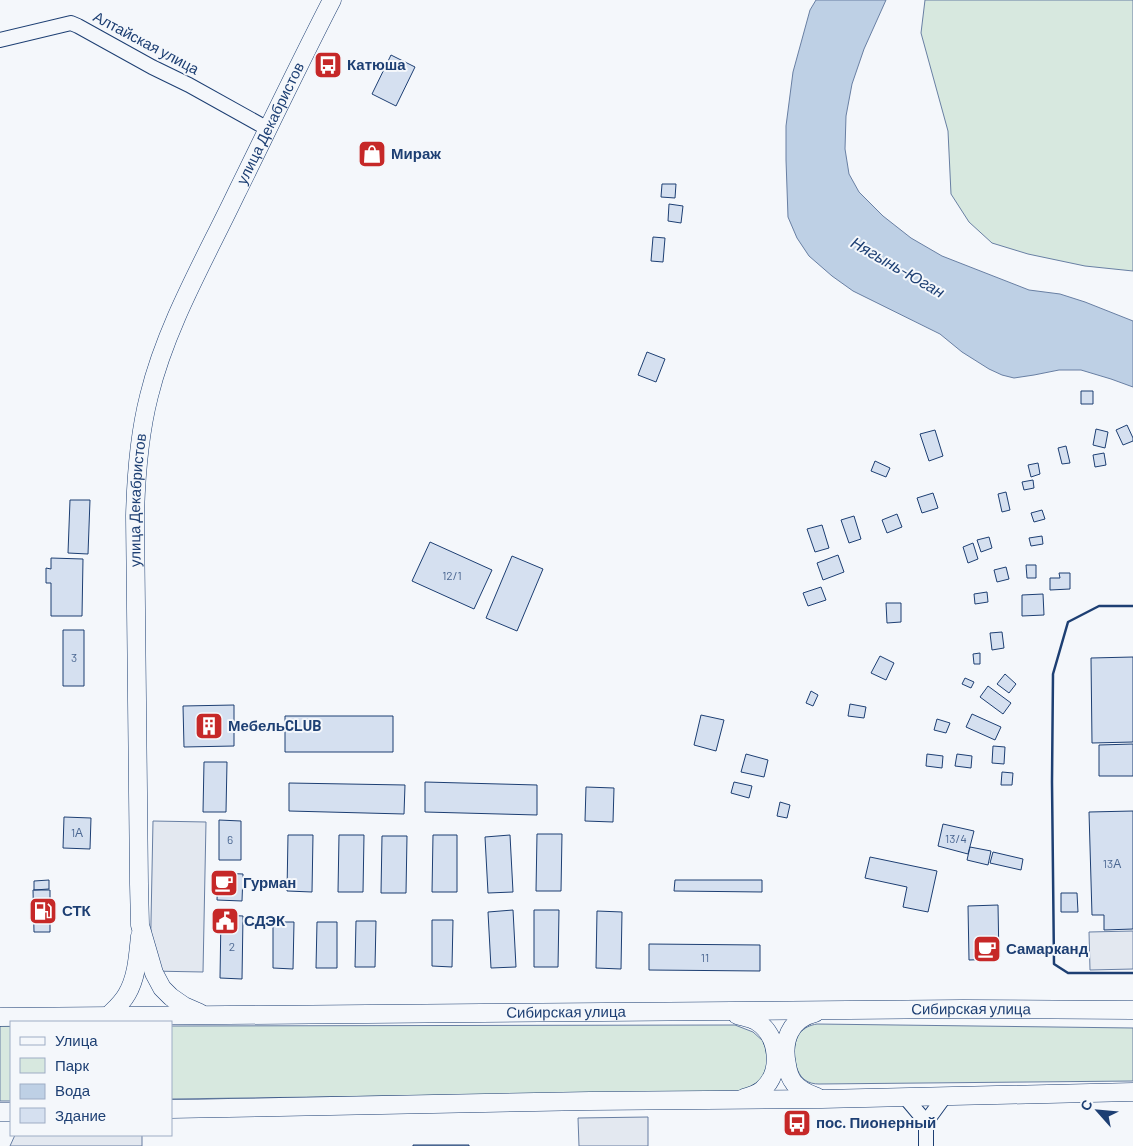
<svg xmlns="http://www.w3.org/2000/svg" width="1133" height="1146" font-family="Barlow,sans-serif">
	<rect width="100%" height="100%" fill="#f4f7fb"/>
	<path fill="#d7e8df" stroke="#687fa3" d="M 925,0 L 1133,0 L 1133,271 L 1085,266 L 1028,254 L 992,243 L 969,222 L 951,194 L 948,131 L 921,33 Z
		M 817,1024 L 1133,1028 L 1133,1081 L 819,1084 C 814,1084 809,1083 805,1080 C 793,1072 791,1043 800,1033 C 804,1028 810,1025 817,1024 Z
		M 735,1025 L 753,1032 L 763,1041 L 767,1052 L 769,1061 L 762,1079 L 745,1091 L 171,1099 L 171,1026 Z
		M 0,1026 L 11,1026 L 11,1101 L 0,1101 Z"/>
	<path fill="#e3e8f0" stroke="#687fa3" d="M 153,821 L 206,822 L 203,972 L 150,971 Z
		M 1133,931 L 1133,969 L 1090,970 L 1089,932 Z
		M 648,1117 L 648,1146 L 579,1146 L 578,1118 Z
		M 15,1135 L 142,1135 L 142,1146 L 10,1146 Z"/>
	<path fill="#bed0e5" stroke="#687fa3" d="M 816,0 L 886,0 L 864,49 L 852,84 L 846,116 L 845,149 L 849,174 L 859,192 L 883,216 L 911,238 L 942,256 L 1029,290 L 1060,294 L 1085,302 L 1133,321 L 1133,387 L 1111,379 L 1081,370 L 1059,370 L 1034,375 L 1014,378 L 1002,375 L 989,369 L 962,352 L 940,334 L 853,291 L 832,276 L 809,256 L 797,238 L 788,217 L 786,160 L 786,126 L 793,72 L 810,10 Z"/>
	<path fill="#d5e0f0" stroke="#1d3f73" d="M 391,55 L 415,67 L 396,106 L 372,94 Z
		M 377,143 L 383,158 L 366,165 L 360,150 Z
		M 662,184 L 676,184 L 675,198 L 661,197 Z
		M 669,204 L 683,206 L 681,223 L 668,221 Z
		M 653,237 L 665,238 L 663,262 L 651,261 Z
		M 647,352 L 665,359 L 656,382 L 638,375 Z
		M 1081,391 L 1093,391 L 1093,404 L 1081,404 Z
		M 1127,425 L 1133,438 L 1133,441 L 1123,445 L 1116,430 Z
		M 1096,429 L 1108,432 L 1105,448 L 1093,445 Z
		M 935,430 L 943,456 L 929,461 L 920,434 Z
		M 1066,446 L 1070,463 L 1062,464 L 1058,448 Z
		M 1104,453 L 1106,465 L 1095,467 L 1093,455 Z
		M 875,461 L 890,468 L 886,477 L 871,471 Z
		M 1038,463 L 1040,474 L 1031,477 L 1028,465 Z
		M 1033,480 L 1034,488 L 1024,490 L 1022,482 Z
		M 1006,492 L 1010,510 L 1002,512 L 998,494 Z
		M 933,493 L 938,508 L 922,513 L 917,498 Z
		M 70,500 L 90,500 L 88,554 L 68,553 Z
		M 1042,510 L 1045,519 L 1034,522 L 1031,513 Z
		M 897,514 L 902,527 L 887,533 L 882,520 Z
		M 854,516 L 861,539 L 849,543 L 841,520 Z
		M 822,525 L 829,548 L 815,552 L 807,529 Z
		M 1042,536 L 1043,544 L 1031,546 L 1029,538 Z
		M 989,537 L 992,548 L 981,552 L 977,540 Z
		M 430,542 L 492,570 L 474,609 L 412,581 Z
		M 973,543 L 978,559 L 968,563 L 963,547 Z
		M 838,555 L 844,572 L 823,580 L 817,563 Z
		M 512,556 L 543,569 L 517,631 L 486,618 Z
		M 51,558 L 83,559 L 82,616 L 51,616 L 51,583 L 46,583 L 46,568 L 51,569 Z
		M 1026,565 L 1036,565 L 1036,578 L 1027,578 Z
		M 1006,567 L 1009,579 L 997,582 L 994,570 Z
		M 1059,573 L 1070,573 L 1070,589 L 1050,590 L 1050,578 L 1060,578 Z
		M 821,587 L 826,600 L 808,606 L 803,593 Z
		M 987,592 L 988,602 L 975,604 L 974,594 Z
		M 1043,594 L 1044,615 L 1022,616 L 1022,595 Z
		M 886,603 L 901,603 L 901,622 L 887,623 Z
		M 63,630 L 84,630 L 84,686 L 63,686 Z
		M 1002,632 L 1004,648 L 992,650 L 990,633 Z
		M 980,653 L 980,664 L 974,664 L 973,654 Z
		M 880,656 L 894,663 L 886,680 L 871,673 Z
		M 1133,657 L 1133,742 L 1092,743 L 1091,658 Z
		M 1005,674 L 1016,684 L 1009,693 L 997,684 Z
		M 965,678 L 974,682 L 971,688 L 962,684 Z
		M 988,686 L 1011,703 L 1003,714 L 980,697 Z
		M 811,691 L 818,695 L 813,706 L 806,703 Z
		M 850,704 L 866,707 L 864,718 L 848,716 Z
		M 234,705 L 234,746 L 184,747 L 183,706 Z
		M 972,714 L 1001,727 L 995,740 L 966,727 Z
		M 701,715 L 724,720 L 716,751 L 694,745 Z
		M 285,716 L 393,716 L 393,752 L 285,752 Z
		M 937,719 L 950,723 L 946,733 L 934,730 Z
		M 1133,744 L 1133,776 L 1099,776 L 1099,745 Z
		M 993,746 L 1005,747 L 1004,764 L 992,763 Z
		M 746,754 L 768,760 L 764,777 L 741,772 Z
		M 927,754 L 943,756 L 942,768 L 926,766 Z
		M 957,754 L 972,756 L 971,768 L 955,766 Z
		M 204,762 L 227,762 L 226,812 L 203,812 Z
		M 1002,772 L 1013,773 L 1012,785 L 1001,785 Z
		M 425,782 L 537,785 L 537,815 L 425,812 Z
		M 734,782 L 752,786 L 749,798 L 731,793 Z
		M 289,783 L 405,785 L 404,814 L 289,811 Z
		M 586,787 L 614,788 L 613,822 L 585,821 Z
		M 780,802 L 790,805 L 787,818 L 777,816 Z
		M 1133,811 L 1133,929 L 1104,930 L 1104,915 L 1092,915 L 1089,812 Z
		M 64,817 L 91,818 L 90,849 L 63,848 Z
		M 219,820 L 241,821 L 241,860 L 219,860 Z
		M 943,824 L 974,831 L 968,854 L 938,846 Z
		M 537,834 L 562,834 L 561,891 L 536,891 Z
		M 288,835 L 313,835 L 312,892 L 287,891 Z
		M 339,835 L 364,835 L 363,892 L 338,892 Z
		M 433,835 L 457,835 L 457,892 L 432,892 Z
		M 510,835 L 513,892 L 488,893 L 485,837 Z
		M 382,836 L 407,836 L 406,893 L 381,893 Z
		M 970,847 L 991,851 L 988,865 L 967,860 Z
		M 993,852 L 1023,859 L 1021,870 L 990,863 Z
		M 870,857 L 937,871 L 928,912 L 903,907 L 907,887 L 865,878 Z
		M 218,873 L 243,874 L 242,901 L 217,900 Z
		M 49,880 L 49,889 L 34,890 L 34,881 Z
		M 675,880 L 762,880 L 762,892 L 674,891 Z
		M 33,890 L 50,890 L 50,932 L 34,932 Z
		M 1061,893 L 1077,893 L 1078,912 L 1061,912 Z
		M 998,905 L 999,959 L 969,960 L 968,906 Z
		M 513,910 L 516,967 L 491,968 L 488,912 Z
		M 534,910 L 559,910 L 558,967 L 534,967 Z
		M 597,911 L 622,912 L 621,969 L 596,968 Z
		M 221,915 L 243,916 L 242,979 L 220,978 Z
		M 432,920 L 453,920 L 452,967 L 432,966 Z
		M 356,921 L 376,921 L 375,967 L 355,967 Z
		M 273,922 L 294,922 L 293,969 L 273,968 Z
		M 317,922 L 337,922 L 337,968 L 316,968 Z
		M 649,944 L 760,945 L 760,971 L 649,970 Z
		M 413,1145 L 469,1145 L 469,1146 L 413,1146 Z"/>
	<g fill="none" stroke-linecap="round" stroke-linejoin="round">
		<defs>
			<path id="minor" d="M 0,40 L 71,23 L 78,26 L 152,67 L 189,85 L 268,129
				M 905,1097 L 926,1122 L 926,1146
				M 926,1122 L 945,1096"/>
			<g id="major">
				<path id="s1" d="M 200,1013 L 184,1006 L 171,997 L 162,988 L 154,973 L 140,925 L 139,884 L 135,516 C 136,475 139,435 149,396 C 166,326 205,259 236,194 C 268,129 299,64 332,0"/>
				<path d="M 815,1013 C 789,1019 782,1042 787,1065 C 788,1072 790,1078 794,1083 C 800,1091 809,1094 817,1097"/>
				<path d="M 737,1015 C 743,1017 750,1018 756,1021 C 779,1035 783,1072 762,1090 C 757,1094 751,1096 744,1098"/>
				<path d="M 108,1016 C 115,1009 122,1003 127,994 C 137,977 138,955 140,936"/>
				<path id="s2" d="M 0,1017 L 963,1009 L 1133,1010"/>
				<path d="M 171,1109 L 590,1101 L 822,1099 L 1133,1092"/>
				<path d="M 0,1112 L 11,1112"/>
			</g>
		</defs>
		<use href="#minor" stroke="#1d3f73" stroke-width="16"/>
		<use href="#major" stroke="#1d3f73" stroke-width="19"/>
		<use href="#minor" stroke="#f4f7fb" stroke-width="14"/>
		<use href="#major" stroke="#f4f7fb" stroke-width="18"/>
		<path stroke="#1d3f73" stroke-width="2.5" d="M 1133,606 L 1099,606 L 1068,622 L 1053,674 L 1052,782 L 1054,964 L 1068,973 L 1133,973"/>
	</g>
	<defs>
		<symbol id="bus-square" viewBox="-11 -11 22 22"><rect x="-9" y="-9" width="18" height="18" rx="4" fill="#c62828" stroke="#f4f7fb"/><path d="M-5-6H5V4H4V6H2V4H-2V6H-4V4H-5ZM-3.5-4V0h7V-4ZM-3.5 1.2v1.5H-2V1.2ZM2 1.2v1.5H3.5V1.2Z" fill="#fff"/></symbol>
		<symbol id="shop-square" viewBox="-11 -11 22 22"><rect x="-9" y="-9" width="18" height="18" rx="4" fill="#c62828" stroke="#f4f7fb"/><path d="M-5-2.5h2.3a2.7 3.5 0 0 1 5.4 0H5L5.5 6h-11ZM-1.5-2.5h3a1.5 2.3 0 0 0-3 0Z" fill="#fff"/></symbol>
		<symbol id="building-square" viewBox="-11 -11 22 22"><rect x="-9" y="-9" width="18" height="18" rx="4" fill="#c62828" stroke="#f4f7fb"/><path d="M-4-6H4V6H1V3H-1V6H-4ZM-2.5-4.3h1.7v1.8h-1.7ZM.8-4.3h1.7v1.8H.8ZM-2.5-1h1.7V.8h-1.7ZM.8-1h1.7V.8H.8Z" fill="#fff"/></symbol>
		<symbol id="cafe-square" viewBox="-11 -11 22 22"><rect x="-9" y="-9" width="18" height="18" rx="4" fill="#c62828" stroke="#f4f7fb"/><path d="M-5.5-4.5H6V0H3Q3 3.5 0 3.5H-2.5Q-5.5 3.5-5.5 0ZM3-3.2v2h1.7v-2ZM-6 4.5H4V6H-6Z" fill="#fff"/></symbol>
		<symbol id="fuel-square" viewBox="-11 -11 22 22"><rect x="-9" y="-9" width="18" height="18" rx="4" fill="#c62828" stroke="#f4f7fb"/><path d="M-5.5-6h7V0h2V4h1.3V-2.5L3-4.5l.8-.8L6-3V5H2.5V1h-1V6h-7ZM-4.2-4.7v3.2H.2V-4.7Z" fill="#fff"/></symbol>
		<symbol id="civic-square" viewBox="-11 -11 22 22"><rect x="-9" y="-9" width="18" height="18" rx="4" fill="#c62828" stroke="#f4f7fb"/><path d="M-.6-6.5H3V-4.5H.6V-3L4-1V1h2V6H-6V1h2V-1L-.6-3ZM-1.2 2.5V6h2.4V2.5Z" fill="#fff"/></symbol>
	</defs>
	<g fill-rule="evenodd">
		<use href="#bus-square" x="312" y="49" width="32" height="32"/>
		<use href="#shop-square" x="356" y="138" width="32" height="32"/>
		<use href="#building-square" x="193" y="710" width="32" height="32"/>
		<use href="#cafe-square" x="208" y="867" width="32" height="32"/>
		<use href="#fuel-square" x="27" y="895" width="32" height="32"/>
		<use href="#civic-square" x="209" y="905" width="32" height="32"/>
		<use href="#cafe-square" x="971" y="933" width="32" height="32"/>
		<use href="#bus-square" x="781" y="1107" width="32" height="32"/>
	</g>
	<g text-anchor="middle" stroke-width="4" stroke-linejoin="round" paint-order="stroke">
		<g font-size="12" fill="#4b6792">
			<text x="452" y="580">12/1</text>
			<text x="74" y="662">3</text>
			<text x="77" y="837">1А</text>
			<text x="956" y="843">13/4</text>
			<text x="230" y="844">6</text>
			<text x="1112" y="868">13А</text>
			<text x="232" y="951">2</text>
			<text x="705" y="962">11</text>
		</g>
		<g font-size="15" fill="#1d3f73" stroke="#f4f7fb">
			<text transform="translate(146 43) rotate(28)" y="5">Алтайская улица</text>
			<text dy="5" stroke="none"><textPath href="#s1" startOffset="942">улица Декабристов</textPath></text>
			<text dy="5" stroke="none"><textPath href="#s1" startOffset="538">улица Декабристов</textPath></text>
			<text dy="5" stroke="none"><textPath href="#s2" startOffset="971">Сибирская улица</textPath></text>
			<text dy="5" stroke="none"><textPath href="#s2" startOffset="566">Сибирская улица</textPath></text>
		</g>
		<g font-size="15" font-weight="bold" fill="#1d3f73" stroke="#f4f7fb" text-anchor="start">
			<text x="347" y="70">Катюша</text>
			<text x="391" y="159">Мираж</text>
			<text x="228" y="731">МебельCLUB</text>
			<text x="243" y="888">Гурман</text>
			<text x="62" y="916">СТК</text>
			<text x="244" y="926">СДЭК</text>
			<text x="1006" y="954">Самарканд</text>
			<text x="816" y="1128">пос. Пионерный</text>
		</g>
		<g font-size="16" font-style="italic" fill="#1d3f73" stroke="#f4f7fb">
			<text transform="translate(898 267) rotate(30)" y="6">Нягынь-Юган</text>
		</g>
	</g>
	<rect x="10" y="1021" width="162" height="115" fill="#f4f7fb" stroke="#9eadc5"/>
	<rect x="20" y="1037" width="25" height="8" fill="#f4f7fb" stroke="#9eadc5"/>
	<text x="55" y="1046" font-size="15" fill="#1d3f73">Улица</text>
	<rect x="20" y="1058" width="25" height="15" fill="#d7e8df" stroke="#9eadc5"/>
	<text x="55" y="1071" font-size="15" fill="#1d3f73">Парк</text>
	<rect x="20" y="1084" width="25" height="15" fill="#bed0e5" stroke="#9eadc5"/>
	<text x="55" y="1096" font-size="15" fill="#1d3f73">Вода</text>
	<rect x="20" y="1108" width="25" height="15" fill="#d5e0f0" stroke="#9eadc5"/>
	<text x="55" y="1121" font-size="15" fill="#1d3f73">Здание</text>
	<g transform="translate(1098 1111) rotate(297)" stroke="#f4f7fb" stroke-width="4" paint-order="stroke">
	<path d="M0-4L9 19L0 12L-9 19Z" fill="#1d3f73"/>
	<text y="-8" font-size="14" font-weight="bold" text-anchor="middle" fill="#1d3f73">С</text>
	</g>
</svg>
